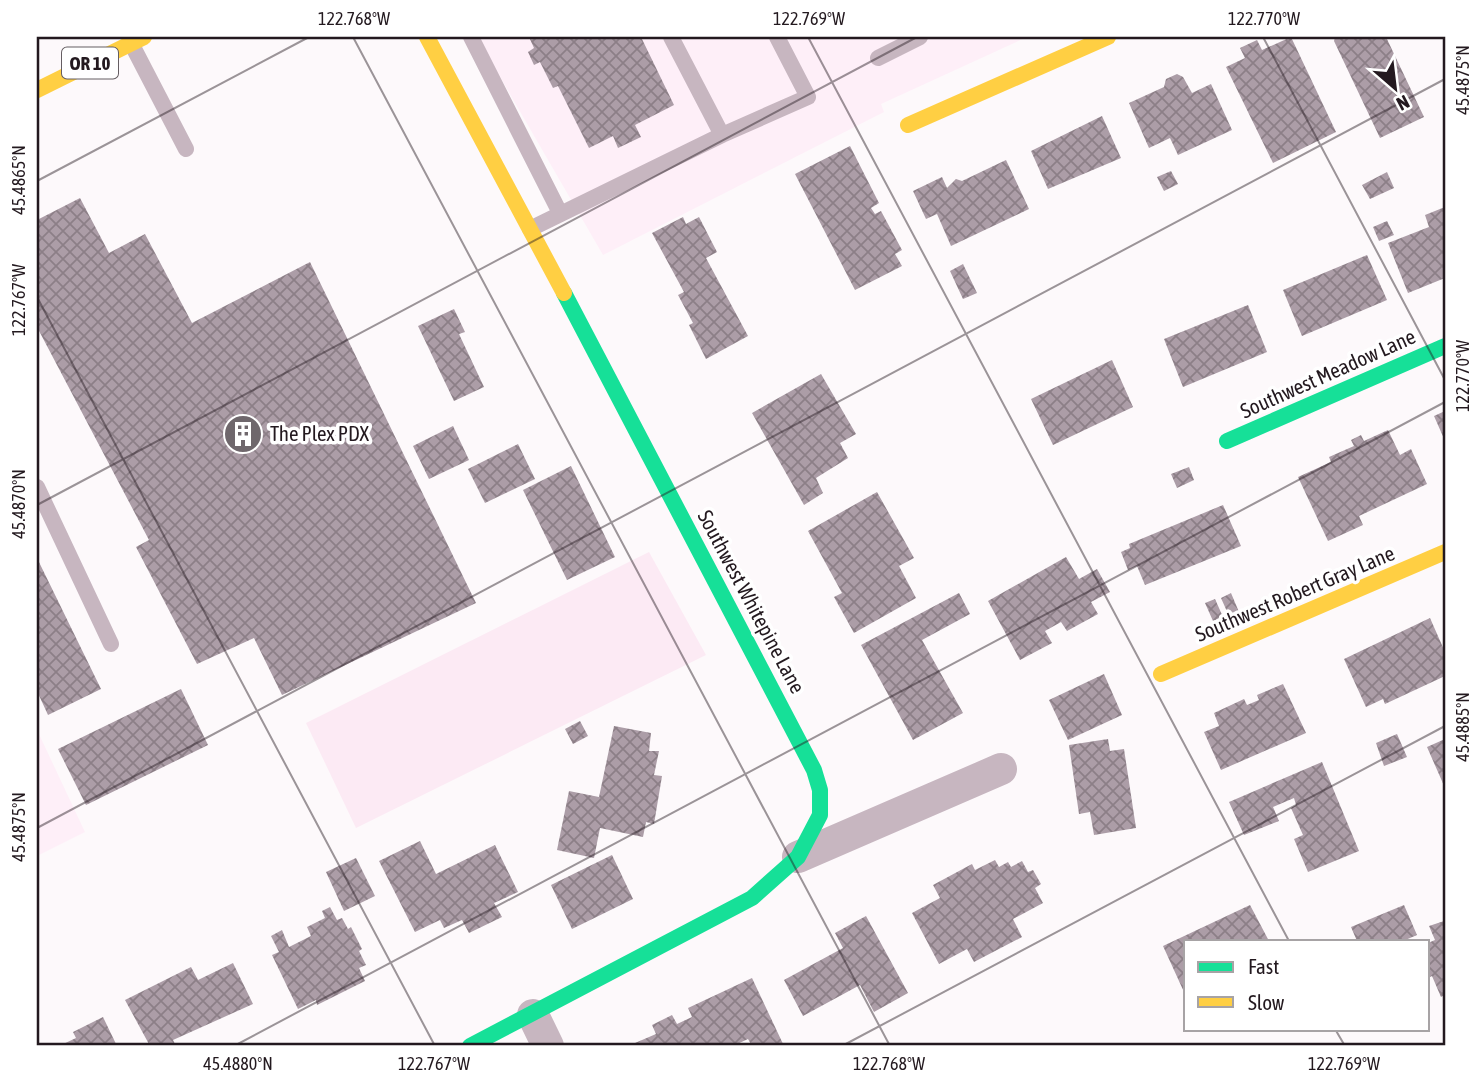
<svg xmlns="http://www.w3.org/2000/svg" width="1482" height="1083" font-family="'Asap Condensed',sans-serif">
	<defs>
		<pattern id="building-cross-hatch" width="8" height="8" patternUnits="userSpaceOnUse" patternTransform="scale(1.75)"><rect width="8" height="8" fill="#ac9da7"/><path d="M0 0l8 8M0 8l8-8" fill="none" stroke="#8c7f87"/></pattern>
	</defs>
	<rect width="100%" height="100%" fill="#fdf9fb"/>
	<path fill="#feeff8" d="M 477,37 L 1027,37 L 881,104 L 884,112 L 603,255 Z
		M 37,730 L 85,832 L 37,856 Z"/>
	<path fill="#fceaf4" d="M 649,552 L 706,655 L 356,828 L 306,723 Z"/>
	<path fill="url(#building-cross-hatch)" d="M 529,37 L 641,37 L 674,105 L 635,125 L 641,137 L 618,148 L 613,136 L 589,148 L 558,86 L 553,88 L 540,62 L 534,65 L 528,52 L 534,48 Z
		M 1291,37 L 1336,132 L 1273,163 L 1226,67 L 1245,58 L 1240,48 L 1257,40 L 1262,50 Z
		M 1335,37 L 1386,37 L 1424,117 L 1380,138 L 1334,41 Z
		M 1177,74 L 1183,77 L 1192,93 L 1211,84 L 1232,130 L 1178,155 L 1170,138 L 1149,148 L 1129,103 L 1164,87 L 1166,79 Z
		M 1102,116 L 1121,158 L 1048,189 L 1031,151 Z
		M 850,146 L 879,203 L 871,208 L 875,214 L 881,211 L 902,250 L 895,254 L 902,266 L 855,290 L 795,174 Z
		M 1006,160 L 1029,209 L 951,246 L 937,214 L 926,219 L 913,191 L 942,177 L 947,188 L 956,179 L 962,181 Z
		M 1171,171 L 1178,184 L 1164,191 L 1157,177 Z
		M 1387,172 L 1394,188 L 1370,199 L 1362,185 Z
		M 80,198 L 109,253 L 145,234 L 192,323 L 310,262 L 476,603 L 282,695 L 254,638 L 197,664 L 136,547 L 149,540 L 37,327 L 37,220 Z
		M 1445,207 L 1445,278 L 1408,293 L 1388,243 L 1429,227 L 1425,215 Z
		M 683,217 L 686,224 L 699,217 L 717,252 L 706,258 L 748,336 L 706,359 L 689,325 L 693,323 L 678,295 L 684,292 L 652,233 Z
		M 1387,221 L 1394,235 L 1379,241 L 1373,227 Z
		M 1367,255 L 1387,300 L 1302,336 L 1283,290 Z
		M 963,264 L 977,293 L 963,299 L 950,271 Z
		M 1248,305 L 1267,352 L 1183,387 L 1164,339 Z
		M 454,309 L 465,332 L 459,334 L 484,387 L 454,401 L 418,326 Z
		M 1112,360 L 1133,407 L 1053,445 L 1031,399 Z
		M 821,374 L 856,434 L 840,443 L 848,458 L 816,478 L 823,493 L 804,505 L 752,413 Z
		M 1445,411 L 1445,441 L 1434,416 Z
		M 453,426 L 469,460 L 429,479 L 413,446 Z
		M 1388,430 L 1400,455 L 1411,449 L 1427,484 L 1359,516 L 1363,525 L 1328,541 L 1298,477 L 1331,462 L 1329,457 L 1354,446 L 1351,440 L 1361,435 L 1364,441 Z
		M 518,444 L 535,479 L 485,503 L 468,469 Z
		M 571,466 L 615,557 L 567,580 L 523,490 Z
		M 1189,467 L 1194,480 L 1177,488 L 1171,474 Z
		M 877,492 L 914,558 L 899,566 L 916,598 L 854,633 L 834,597 L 842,593 L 808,531 Z
		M 1223,505 L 1241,546 L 1145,585 L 1137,566 L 1128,570 L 1121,552 L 1130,548 L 1129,544 Z
		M 1066,557 L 1079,579 L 1097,569 L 1110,592 L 1091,602 L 1098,614 L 1067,631 L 1061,622 L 1045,631 L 1052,643 L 1020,660 L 988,601 Z
		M 37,558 L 101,689 L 48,715 L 37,691 Z
		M 959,593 L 970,614 L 922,640 L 963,713 L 913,740 L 861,645 Z
		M 1231,593 L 1239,612 L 1229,616 L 1221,598 Z
		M 1215,599 L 1223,617 L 1213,621 L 1205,603 Z
		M 1430,618 L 1445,652 L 1445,676 L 1385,704 L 1383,699 L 1366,707 L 1344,659 Z
		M 1104,674 L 1122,715 L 1068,740 L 1049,700 Z
		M 1283,684 L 1306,733 L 1221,770 L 1204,732 L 1219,726 L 1214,713 L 1244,699 L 1247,705 L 1259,700 L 1257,695 Z
		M 181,689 L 208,745 L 86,805 L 58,749 Z
		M 580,721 L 588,736 L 573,744 L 565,729 Z
		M 614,726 L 651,733 L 649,751 L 659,751 L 654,775 L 662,776 L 654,824 L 646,822 L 643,837 L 600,828 L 594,858 L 557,850 L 569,791 L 599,797 Z
		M 1397,734 L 1407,757 L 1384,766 L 1376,743 Z
		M 1108,739 L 1110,751 L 1124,749 L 1136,828 L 1094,835 L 1090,812 L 1079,814 L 1069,745 Z
		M 1445,739 L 1445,788 L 1427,747 Z
		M 1322,762 L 1359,851 L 1308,872 L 1294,839 L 1303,835 L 1291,808 L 1296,805 L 1294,798 L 1273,807 L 1279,821 L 1244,835 L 1229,802 Z
		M 420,841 L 436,874 L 495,845 L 518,892 L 494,903 L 502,917 L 469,933 L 462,920 L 444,928 L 440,920 L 415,932 L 379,861 Z
		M 612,855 L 633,899 L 572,929 L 551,885 Z
		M 356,858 L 375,896 L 344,911 L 326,872 Z
		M 995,860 L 999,867 L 1008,862 L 1011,867 L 1022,861 L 1028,872 L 1033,870 L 1041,884 L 1035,888 L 1043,903 L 1013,919 L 1022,937 L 974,962 L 967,949 L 939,964 L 912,913 L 940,898 L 933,885 L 972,864 L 975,870 Z
		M 1250,905 L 1269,941 L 1186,941 L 1184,992 L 1163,946 Z
		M 1404,905 L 1417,935 L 1403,941 L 1357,941 L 1351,927 Z
		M 330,907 L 337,920 L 342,918 L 348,929 L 351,927 L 362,949 L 359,951 L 366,965 L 359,968 L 365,981 L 317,1005 L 316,1000 L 298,1009 L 272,955 L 279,952 L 271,936 L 282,930 L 289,947 L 311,936 L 307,927 L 325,918 L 322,911 Z
		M 866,916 L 908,993 L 874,1012 L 860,985 L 803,1016 L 784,980 L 843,948 L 835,933 Z
		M 1444,921 L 1445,995 L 1441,997 L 1432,976 L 1428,978 L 1428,943 L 1435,940 L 1429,926 Z
		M 233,963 L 253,1004 L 173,1040 L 176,1046 L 150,1046 L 125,1000 L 191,967 L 198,980 Z
		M 752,978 L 784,1046 L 752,1046 L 748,1039 L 733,1046 L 628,1046 L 656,1034 L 652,1025 L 672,1015 L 677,1024 L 692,1017 L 688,1008 Z
		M 103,1017 L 117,1046 L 59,1046 L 76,1038 L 73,1032 Z"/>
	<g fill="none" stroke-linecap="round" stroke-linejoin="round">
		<path stroke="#c7b6c0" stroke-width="16" d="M 471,37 L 560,213
			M 671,37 L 722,135 L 808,97 L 777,37
			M 131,43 L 186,149
			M 878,58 L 920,37
			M 530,229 L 722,135
			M 37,487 L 111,644"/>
		<path stroke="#c7b6c0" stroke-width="32" d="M 798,857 L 1001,769
			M 533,1015 L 548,1046"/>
		<path stroke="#16e098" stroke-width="16" d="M 1227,441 L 1445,346
			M 470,1046 L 752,898 L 798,857 L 820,815 L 820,790 L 814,770 L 564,293"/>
		<path stroke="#ffcf43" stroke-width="16" d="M 427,37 L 564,293
			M 37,90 L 144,37
			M 908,125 L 1108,37
			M 1161,674 L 1445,552"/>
	</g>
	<path fill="none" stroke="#23191f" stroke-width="2" stroke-opacity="0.45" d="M 353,37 L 890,1046M 808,37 L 1289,941M 1263,37 L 1445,380M 37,181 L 309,37M 37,297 L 435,1046M 37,505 L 917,37M 37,828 L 1445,79M 1335,1029 L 1345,1046M 234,1046 L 1445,402M 842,1046 L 1445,726"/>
	<defs>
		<symbol id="building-disc" viewBox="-11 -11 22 22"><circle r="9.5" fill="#6f676c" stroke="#fff"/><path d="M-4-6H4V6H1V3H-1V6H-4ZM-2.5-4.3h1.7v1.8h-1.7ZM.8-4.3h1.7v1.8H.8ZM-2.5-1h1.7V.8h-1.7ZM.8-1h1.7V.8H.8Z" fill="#fff"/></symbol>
	</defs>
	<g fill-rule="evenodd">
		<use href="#building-disc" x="221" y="412" width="44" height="44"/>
	</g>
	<g text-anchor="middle" stroke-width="7" stroke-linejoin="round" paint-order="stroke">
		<rect fill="#fff" stroke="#655e62" stroke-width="2" x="62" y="47.5" width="56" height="31" rx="5"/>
		<g font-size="19" font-weight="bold" fill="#23191f">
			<text x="90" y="70">OR 10</text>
		</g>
		<g font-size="21" fill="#23191f" stroke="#fff">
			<text transform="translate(1328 374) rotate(-24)" y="7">Southwest Meadow Lane</text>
			<text transform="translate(1295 594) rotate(-23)" y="7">Southwest Robert Gray Lane</text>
			<text transform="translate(751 602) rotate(62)" y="7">Southwest Whitepine Lane</text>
		</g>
		<g font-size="21" fill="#23191f" stroke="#fff" text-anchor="start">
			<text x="270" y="441">The Plex PDX</text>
		</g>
	</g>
	<rect width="1482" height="1083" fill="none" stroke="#ffffff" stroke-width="77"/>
	<rect x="1184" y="940" width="245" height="91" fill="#ffffff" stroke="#a7a3a5" stroke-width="2"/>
	<rect x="1198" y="962" width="35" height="10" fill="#16e098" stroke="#a7a3a5" stroke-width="2"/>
	<text x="1248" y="974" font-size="21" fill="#23191f">Fast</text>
	<rect x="1198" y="997" width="35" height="10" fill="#ffcf43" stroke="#a7a3a5" stroke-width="2"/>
	<text x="1248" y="1010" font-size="21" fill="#23191f">Slow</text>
	<g transform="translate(1395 88) rotate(152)" stroke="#ffffff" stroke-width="5" paint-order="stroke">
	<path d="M0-5L12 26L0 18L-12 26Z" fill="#23191f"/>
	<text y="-10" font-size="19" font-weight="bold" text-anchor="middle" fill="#23191f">N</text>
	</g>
	<rect x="38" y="38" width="1406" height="1006" fill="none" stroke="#23191f" stroke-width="2.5"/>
	<g font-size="18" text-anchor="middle" fill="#23191f">
		<text x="354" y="25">122.768°W</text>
		<text x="809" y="25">122.769°W</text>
		<text x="1264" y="25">122.770°W</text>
		<text transform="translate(1463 80) rotate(-90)" y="6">45.4875°N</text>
		<text transform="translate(19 180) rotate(-90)" y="6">45.4865°N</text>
		<text transform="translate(19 300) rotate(-90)" y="6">122.767°W</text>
		<text transform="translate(1463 376) rotate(-90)" y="6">122.770°W</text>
		<text transform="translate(19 504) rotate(-90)" y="6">45.4870°N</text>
		<text transform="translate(1463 727) rotate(-90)" y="6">45.4885°N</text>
		<text transform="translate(19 827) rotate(-90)" y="6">45.4875°N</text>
		<text x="238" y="1070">45.4880°N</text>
		<text x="434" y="1070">122.767°W</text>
		<text x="889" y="1070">122.768°W</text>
		<text x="1344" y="1070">122.769°W</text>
	</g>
</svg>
